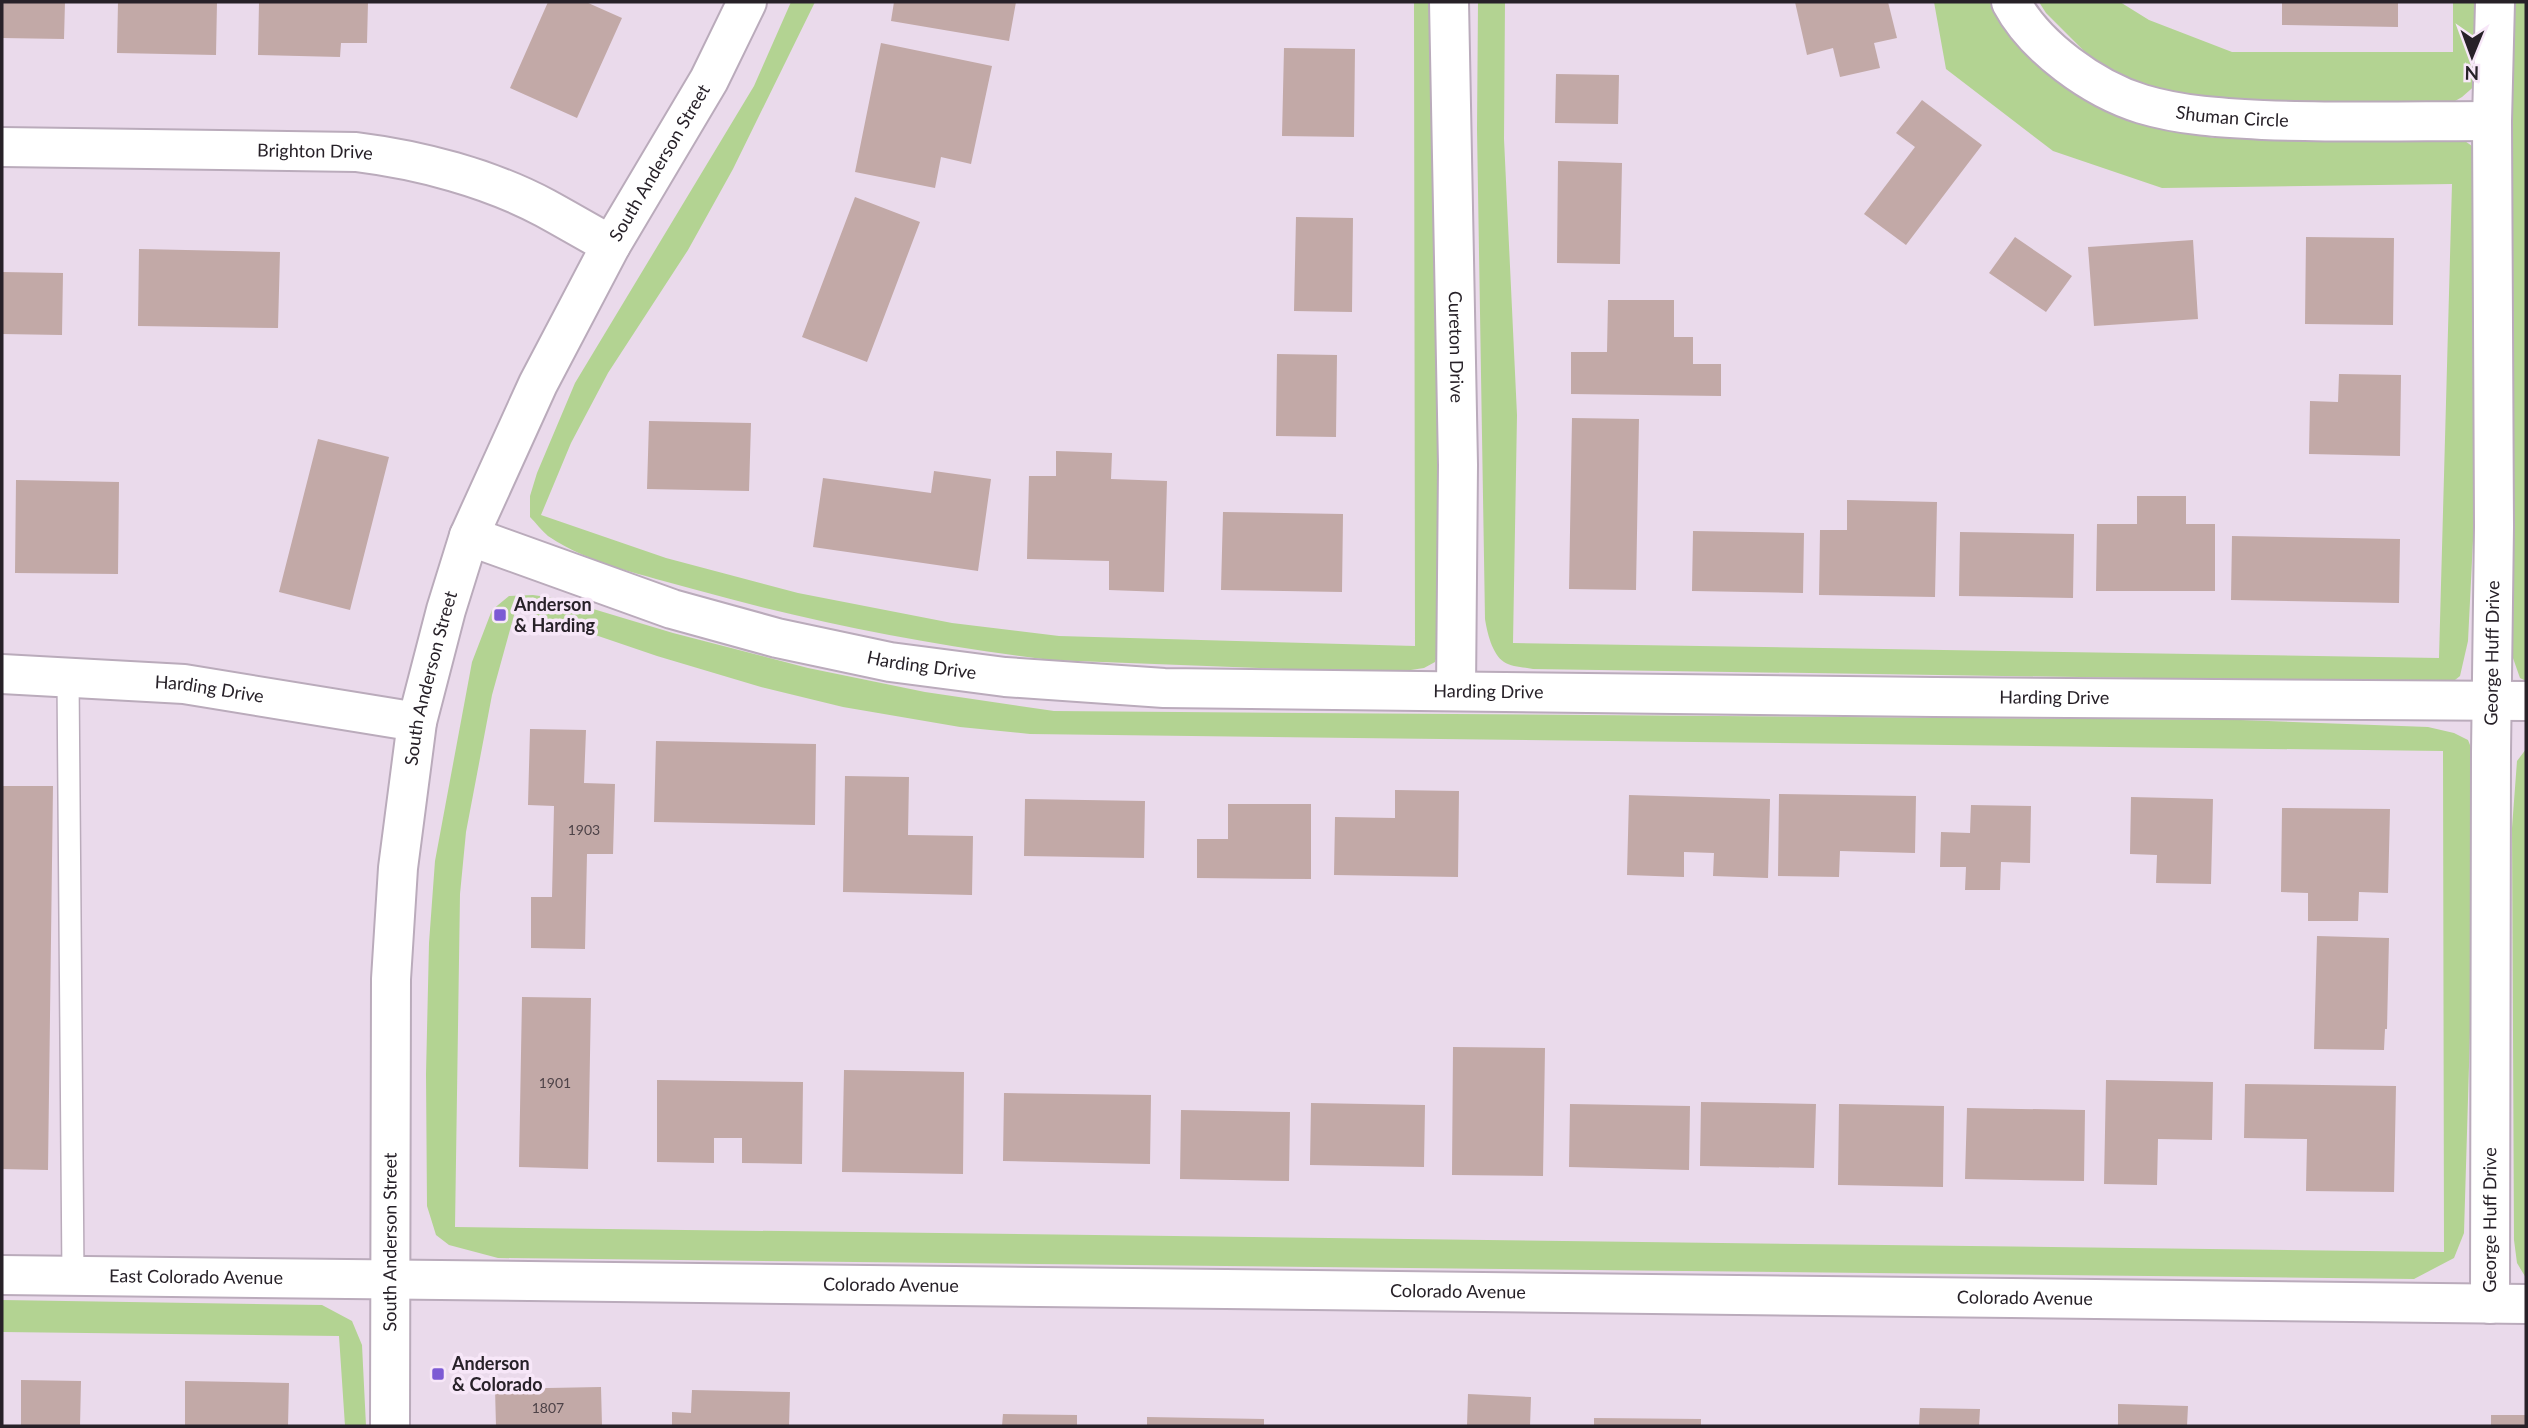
<svg xmlns="http://www.w3.org/2000/svg" width="2528" height="1428" font-family="Lato,sans-serif">
	<rect width="100%" height="100%" fill="#eadaeb"/>
	<path fill="#b3d392" fill-rule="evenodd" d="M 791,2 L 815,2 L 733,169 L 688,250 L 608,373 L 571,443 L 541,515 L 666,558 L 798,593 L 952,623 L 1059,636 L 1415,646 L 1414,2 L 1435,2 L 1445,632 L 1435,662 L 1424,668 L 1391,673 L 1050,660 C 929,645 811,622 693,589 C 645,575 591,565 548,536 C 542,531 536,523 530,517 L 530,496 L 537,473 L 575,383 L 754,86 Z
		M 1478,2 L 1505,2 L 1504,139 L 1517,415 L 1513,643 L 2439,658 L 2452,184 L 2162,188 L 2053,151 L 1946,69 L 1934,2 L 2000,2 L 2136,115 L 2213,138 L 2426,138 L 2462,139 L 2472,146 L 2485,164 L 2486,281 L 2468,641 L 2460,676 L 2450,684 L 2413,682 L 1533,669 C 1524,667 1511,667 1504,662 C 1492,654 1487,632 1485,619 L 1477,129 Z
		M 2039,2 L 2120,2 L 2149,20 L 2232,52 L 2453,52 L 2453,2 L 2479,2 L 2478,83 L 2462,97 L 2443,108 L 2178,100 L 2101,68 L 2046,13 Z
		M 2510,2 L 2526,2 L 2526,681 L 2520,678 L 2507,641 Z
		M 533,595 L 560,599 L 673,633 L 808,668 L 925,692 L 1054,711 L 2241,720 L 2428,727 L 2454,733 L 2468,740 L 2478,765 L 2464,1233 L 2454,1258 L 2414,1279 L 498,1258 L 449,1245 L 436,1235 L 427,1206 L 426,1074 L 429,943 L 435,861 L 472,662 L 492,610 L 509,596 ZM 516,608 L 657,656 L 761,687 L 843,707 L 960,727 L 1030,734 L 2443,751 L 2444,1252 L 455,1227 L 460,894 L 466,832 L 492,695 Z
		M 2526,749 L 2526,1278 L 2517,1263 L 2514,1240 L 2512,828 L 2517,761 Z
		M 2,1300 L 322,1305 L 352,1321 L 362,1345 L 366,1426 L 345,1426 L 339,1336 L 2,1332 Z"/>
	<path fill="#c2a9a7" d="M 2,2 L 65,2 L 64,39 L 2,38 Z
		M 118,2 L 217,2 L 216,55 L 117,53 Z
		M 259,2 L 368,2 L 367,43 L 341,43 L 340,57 L 258,55 Z
		M 548,2 L 586,2 L 622,18 L 577,118 L 510,88 Z
		M 894,2 L 1016,2 L 1009,41 L 891,21 Z
		M 1795,2 L 1888,2 L 1897,38 L 1874,43 L 1880,68 L 1840,77 L 1833,48 L 1807,55 Z
		M 2282,2 L 2398,2 L 2398,27 L 2282,25 Z
		M 881,43 L 992,66 L 971,164 L 941,157 L 935,188 L 855,172 Z
		M 1284,48 L 1355,49 L 1354,137 L 1282,136 Z
		M 1556,74 L 1619,75 L 1618,124 L 1555,123 Z
		M 1922,100 L 1982,145 L 1906,245 L 1864,214 L 1915,147 L 1896,133 Z
		M 1558,161 L 1622,163 L 1620,264 L 1557,263 Z
		M 855,197 L 920,222 L 867,362 L 802,337 Z
		M 1296,217 L 1353,218 L 1352,312 L 1294,311 Z
		M 2015,237 L 2072,276 L 2046,312 L 1989,273 Z
		M 2306,237 L 2394,238 L 2393,325 L 2305,324 Z
		M 2193,240 L 2198,319 L 2094,326 L 2088,247 Z
		M 139,249 L 280,252 L 278,328 L 138,326 Z
		M 2,272 L 63,273 L 62,335 L 2,334 Z
		M 1608,300 L 1674,300 L 1674,337 L 1693,337 L 1693,364 L 1721,364 L 1721,396 L 1571,394 L 1571,352 L 1607,352 Z
		M 1277,354 L 1337,355 L 1336,437 L 1276,436 Z
		M 2339,374 L 2401,375 L 2400,456 L 2309,454 L 2310,401 L 2338,402 Z
		M 1572,418 L 1639,419 L 1636,590 L 1569,589 Z
		M 649,421 L 751,423 L 749,491 L 647,489 Z
		M 318,439 L 389,457 L 350,610 L 279,592 Z
		M 1056,451 L 1112,453 L 1111,479 L 1167,481 L 1164,592 L 1109,590 L 1109,561 L 1027,559 L 1029,476 L 1056,476 Z
		M 934,471 L 991,479 L 978,571 L 813,547 L 823,478 L 931,493 Z
		M 16,480 L 119,482 L 118,574 L 15,573 Z
		M 2137,496 L 2186,496 L 2186,524 L 2215,524 L 2215,591 L 2096,591 L 2097,524 L 2137,524 Z
		M 1847,500 L 1937,502 L 1935,597 L 1819,595 L 1820,530 L 1847,530 Z
		M 1223,512 L 1343,514 L 1342,592 L 1221,590 Z
		M 1693,531 L 1804,533 L 1803,593 L 1692,591 Z
		M 1960,532 L 2074,534 L 2073,598 L 1959,596 Z
		M 2232,536 L 2400,539 L 2399,603 L 2231,600 Z
		M 530,729 L 586,730 L 584,783 L 615,784 L 613,854 L 587,854 L 585,949 L 531,948 L 531,897 L 552,897 L 554,806 L 528,805 Z
		M 656,741 L 816,744 L 815,825 L 654,822 Z
		M 845,776 L 909,777 L 908,835 L 973,836 L 972,895 L 843,892 Z
		M 2,786 L 53,786 L 48,1170 L 2,1169 Z
		M 1395,790 L 1459,791 L 1458,877 L 1334,875 L 1335,817 L 1395,818 Z
		M 1779,794 L 1916,796 L 1915,853 L 1840,851 L 1839,877 L 1778,876 Z
		M 1629,795 L 1770,799 L 1768,878 L 1713,876 L 1714,853 L 1684,852 L 1684,877 L 1627,875 Z
		M 2131,797 L 2213,799 L 2211,884 L 2156,883 L 2157,855 L 2130,854 Z
		M 1025,799 L 1145,801 L 1144,858 L 1024,856 Z
		M 1228,804 L 1311,804 L 1311,879 L 1197,878 L 1197,839 L 1228,839 Z
		M 1971,805 L 2031,806 L 2030,863 L 2001,862 L 2000,890 L 1965,890 L 1966,867 L 1940,867 L 1941,832 L 1970,833 Z
		M 2282,808 L 2390,809 L 2388,893 L 2359,892 L 2358,921 L 2308,921 L 2308,893 L 2281,892 Z
		M 2317,936 L 2389,938 L 2387,1029 L 2385,1029 L 2384,1050 L 2314,1049 Z
		M 522,997 L 591,998 L 588,1169 L 519,1167 Z
		M 1453,1047 L 1545,1048 L 1543,1176 L 1452,1175 Z
		M 844,1070 L 964,1072 L 963,1174 L 842,1172 Z
		M 657,1080 L 803,1082 L 802,1164 L 742,1163 L 742,1138 L 714,1138 L 714,1163 L 657,1162 Z
		M 2106,1080 L 2213,1082 L 2212,1140 L 2158,1139 L 2157,1185 L 2104,1184 Z
		M 2245,1084 L 2396,1086 L 2394,1192 L 2306,1191 L 2307,1139 L 2244,1138 Z
		M 1004,1093 L 1151,1095 L 1150,1164 L 1003,1161 Z
		M 1701,1102 L 1816,1104 L 1814,1168 L 1700,1166 Z
		M 1311,1103 L 1425,1105 L 1424,1167 L 1310,1165 Z
		M 1570,1104 L 1690,1106 L 1689,1170 L 1569,1167 Z
		M 1839,1104 L 1944,1106 L 1943,1187 L 1838,1185 Z
		M 1967,1108 L 2085,1110 L 2084,1181 L 1965,1179 Z
		M 1181,1110 L 1290,1112 L 1289,1181 L 1180,1179 Z
		M 21,1380 L 81,1381 L 80,1426 L 21,1426 Z
		M 185,1381 L 289,1383 L 288,1426 L 185,1426 Z
		M 601,1387 L 602,1426 L 496,1426 L 495,1389 Z
		M 692,1390 L 790,1392 L 789,1426 L 672,1426 L 672,1412 L 691,1413 Z
		M 1468,1394 L 1531,1397 L 1530,1426 L 1467,1426 Z
		M 2118,1404 L 2188,1406 L 2187,1426 L 2118,1426 Z
		M 1920,1408 L 1980,1409 L 1979,1426 L 1919,1426 Z
		M 1003,1414 L 1077,1415 L 1077,1426 L 1002,1426 Z
		M 2491,1415 L 2526,1415 L 2526,1426 L 2491,1426 Z
		M 1147,1417 L 1264,1419 L 1264,1426 L 1147,1426 Z
		M 1594,1418 L 1701,1419 L 1701,1426 L 1594,1426 Z"/>
	<g fill="none" stroke-linecap="round" stroke-linejoin="round">
		<defs>
			<path id="service" d="M 68,677 L 73,1276"/>
			<g id="minor">
				<path id="s1" d="M 1449,2 L 1458,465 L 1456,690"/>
				<path id="s2" d="M 2011,2 C 2035,47 2093,89 2142,104 C 2182,116 2223,118 2263,120 C 2340,123 2416,121 2492,121"/>
				<path id="s3" d="M 2,147 L 356,152 C 420,160 489,178 545,208 C 567,220 589,233 611,245"/>
				<path id="s4" d="M 469,536 L 672,609 L 777,638 L 890,662 L 1005,677 L 1164,688 L 1934,697 L 2526,701"/>
				<path id="s5" d="M 2,674 L 184,684 L 417,722"/>
				<path id="s6" d="M 2490,1304 L 2491,752 L 2494,527 L 2492,121 L 2495,2"/>
				<path id="s7" d="M 390,1426 L 391,979 L 398,868 L 417,722 L 446,610 L 469,536 L 538,384 L 611,245 L 709,80 L 747,2"/>
			</g>
			<g id="tertiary">
				<path id="s8" d="M 2,1275 L 2526,1304"/>
			</g>
		</defs>
		<use href="#service" stroke="#baabbb" stroke-width="24"/>
		<use href="#minor" stroke="#baabbb" stroke-width="42"/>
		<use href="#tertiary" stroke="#baabbb" stroke-width="42"/>
		<use href="#service" stroke="#fff" stroke-width="21"/>
		<use href="#minor" stroke="#fff" stroke-width="38"/>
		<use href="#tertiary" stroke="#fff" stroke-width="38"/>
	</g>
	<g fill="#7c5ad4" stroke="#f7e7f8" stroke-width="2.5">
		<rect x="493" y="608" width="14" height="14" rx="3.5"/>
		<rect x="431" y="1367" width="14" height="14" rx="3.5"/>
	</g>
	<g text-anchor="middle" stroke-width="7" stroke-linejoin="round" paint-order="stroke">
		<g font-size="14" fill="#4e4348">
			<text x="584" y="835">1903</text>
			<text x="555" y="1088">1901</text>
			<text x="548" y="1413">1807</text>
		</g>
		<g font-size="18" fill="#272128" stroke="#f7e7f8">
			<text dy="6" stroke="none"><textPath href="#s2" startOffset="261">Shuman Circle</textPath></text>
			<text dy="6" stroke="none"><textPath href="#s3" startOffset="313">Brighton Drive</textPath></text>
			<text dy="6" stroke="none"><textPath href="#s7" startOffset="1318">South Anderson Street</textPath></text>
			<text dy="6" stroke="none"><textPath href="#s1" startOffset="345">Cureton Drive</textPath></text>
			<text dy="6" stroke="none"><textPath href="#s6" startOffset="651">George Huff Drive</textPath></text>
			<text dy="6" stroke="none"><textPath href="#s4" startOffset="472">Harding Drive</textPath></text>
			<text dy="6" stroke="none"><textPath href="#s7" startOffset="751">South Anderson Street</textPath></text>
			<text dy="6" stroke="none"><textPath href="#s5" startOffset="208">Harding Drive</textPath></text>
			<text dy="6" stroke="none"><textPath href="#s4" startOffset="1040">Harding Drive</textPath></text>
			<text dy="6" stroke="none"><textPath href="#s4" startOffset="1606">Harding Drive</textPath></text>
			<text dy="6" stroke="none"><textPath href="#s6" startOffset="84">George Huff Drive</textPath></text>
			<text dy="6" stroke="none"><textPath href="#s7" startOffset="184">South Anderson Street</textPath></text>
			<text dy="6" stroke="none"><textPath href="#s8" startOffset="194">East Colorado Avenue</textPath></text>
			<text dy="6" stroke="none"><textPath href="#s8" startOffset="889">Colorado Avenue</textPath></text>
			<text dy="6" stroke="none"><textPath href="#s8" startOffset="1456">Colorado Avenue</textPath></text>
			<text dy="6" stroke="none"><textPath href="#s8" startOffset="2023">Colorado Avenue</textPath></text>
		</g>
		<g font-size="18" font-weight="bold" fill="#272128" stroke="#f7e7f8" text-anchor="start">
			<text x="514" y="611">Anderson<tspan x="514" dy="21">&amp; Harding</tspan></text>
			<text x="452" y="1370">Anderson<tspan x="452" dy="21">&amp; Colorado</tspan></text>
		</g>
	</g>
	<rect width="2528" height="1428" fill="none" stroke="#272128" stroke-width="7"/>
	<g transform="translate(2472 56) rotate(181)" stroke="#f7e7f8" stroke-width="5" paint-order="stroke">
	<path d="M0-5L12 26L0 18L-12 26Z" fill="#272128"/>
	<text y="-10" font-size="19" font-weight="bold" text-anchor="middle" fill="#272128">N</text>
	</g>
</svg>
